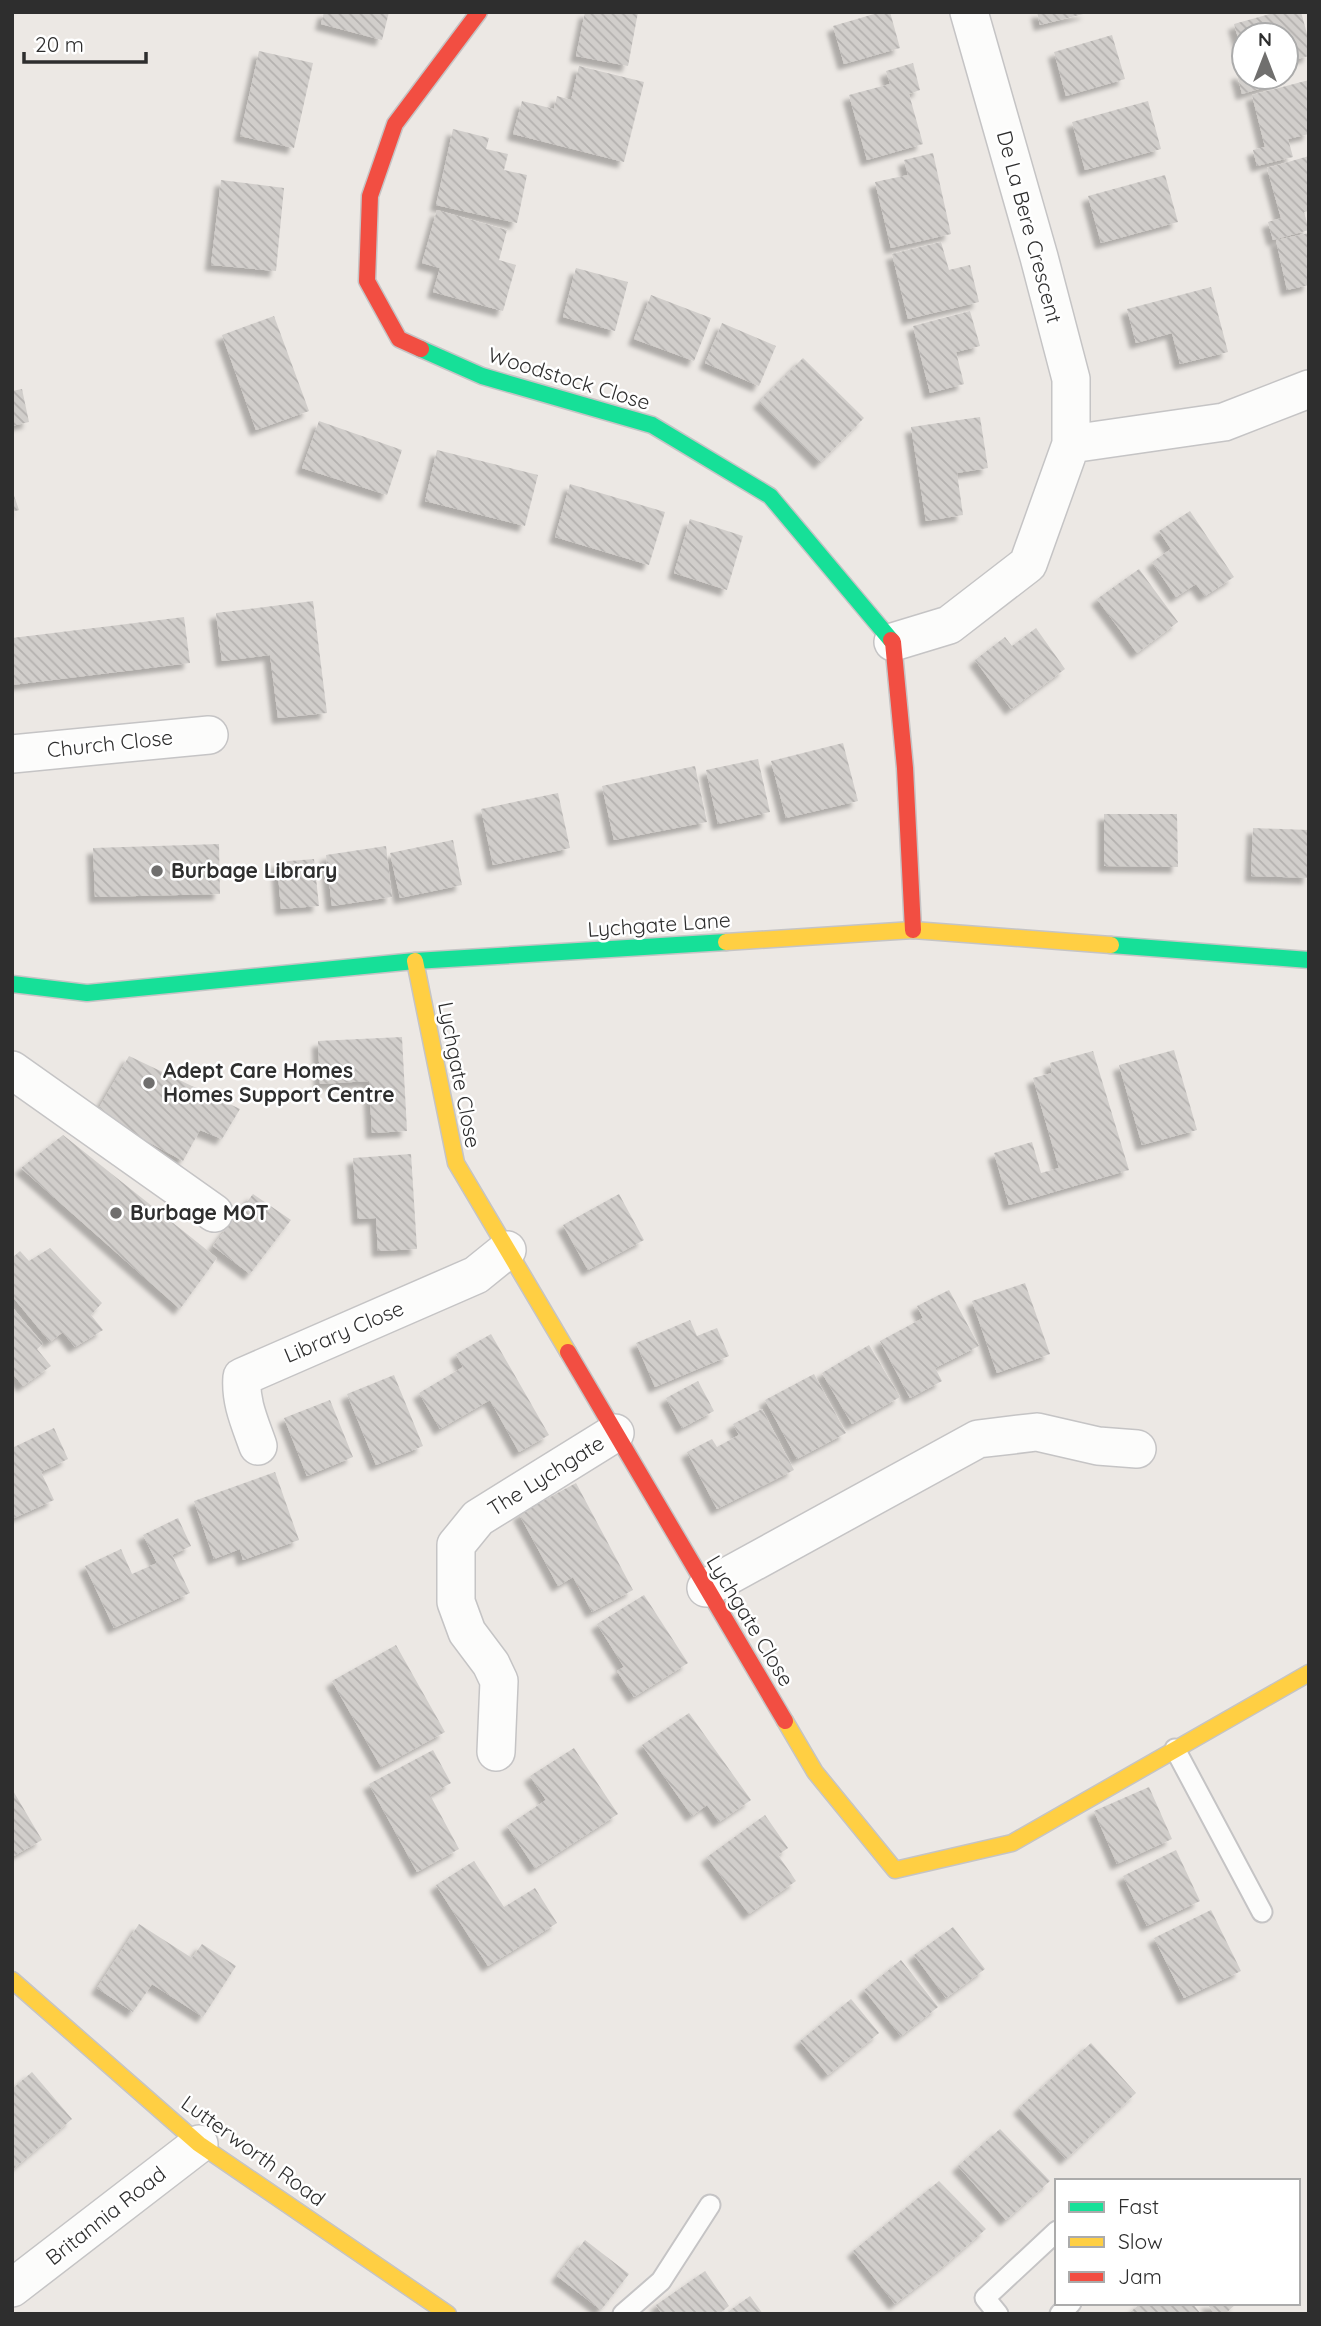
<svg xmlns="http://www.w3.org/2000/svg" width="1321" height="2326" font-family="Quicksand,sans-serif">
	<defs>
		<pattern id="building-back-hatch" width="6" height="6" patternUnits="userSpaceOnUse" patternTransform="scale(1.75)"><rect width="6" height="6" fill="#d1cecb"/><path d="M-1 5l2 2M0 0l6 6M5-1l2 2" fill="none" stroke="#b4b1af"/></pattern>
		<filter id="shadow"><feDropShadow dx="-6" dy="6" stdDeviation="2" flood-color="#0004"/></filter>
	</defs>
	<rect width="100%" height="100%" fill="#ece8e4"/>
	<path fill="url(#building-back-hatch)" filter="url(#shadow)" d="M 324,12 L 389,12 L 382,40 L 321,24 Z
		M 585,12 L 638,12 L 628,66 L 576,56 Z
		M 881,12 L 890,12 L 900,48 L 844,64 L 833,26 Z
		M 1037,12 L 1087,12 L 1087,13 L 1040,25 Z
		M 1277,12 L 1301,12 L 1309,41 L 1309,56 L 1286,62 L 1286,35 L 1244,35 L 1243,55 L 1234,24 Z
		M 1112,35 L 1125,79 L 1066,96 L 1054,52 Z
		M 259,51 L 313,63 L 294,148 L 240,136 Z
		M 913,63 L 920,90 L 909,94 L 923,144 L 867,160 L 849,95 L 890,84 L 886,71 Z
		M 579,66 L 644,82 L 624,162 L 513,134 L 522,101 L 554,109 L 557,96 L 571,100 Z
		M 1244,73 L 1244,77 L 1274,77 L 1276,84 L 1242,94 L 1237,74 Z
		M 1309,80 L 1309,134 L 1288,139 L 1293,157 L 1257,166 L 1253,150 L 1265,147 L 1252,95 Z
		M 1148,101 L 1161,149 L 1085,170 L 1072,122 Z
		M 453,129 L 489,138 L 486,149 L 508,154 L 504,170 L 527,175 L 517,223 L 436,205 Z
		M 933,153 L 951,234 L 891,248 L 875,182 L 908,175 L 904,160 Z
		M 1309,156 L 1309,211 L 1304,212 L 1309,230 L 1273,240 L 1268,222 L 1281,218 L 1267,168 Z
		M 1165,175 L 1178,222 L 1101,243 L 1088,196 Z
		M 221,180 L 284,188 L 276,271 L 211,265 Z
		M 437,210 L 507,230 L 499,260 L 516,265 L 503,311 L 433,292 L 440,268 L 422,263 Z
		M 1309,233 L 1309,285 L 1287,290 L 1276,240 Z
		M 941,242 L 949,270 L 970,265 L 979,302 L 908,319 L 892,254 Z
		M 576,268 L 628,282 L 615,331 L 563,317 Z
		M 1211,287 L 1228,352 L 1180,364 L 1172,333 L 1136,343 L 1127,309 Z
		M 651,295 L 711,318 L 694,361 L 634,339 Z
		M 970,311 L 980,346 L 956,352 L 964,384 L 930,393 L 913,326 Z
		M 274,316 L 309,411 L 256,430 L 222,335 Z
		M 722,323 L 776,346 L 759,386 L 705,363 Z
		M 803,358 L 864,418 L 820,463 L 759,402 Z
		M 22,389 L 29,422 L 12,426 L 12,391 Z
		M 980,417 L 988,468 L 957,473 L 963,515 L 926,521 L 911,427 Z
		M 319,421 L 402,450 L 387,495 L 302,468 Z
		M 437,450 L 538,475 L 525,526 L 425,501 Z
		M 570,484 L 665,512 L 649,565 L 555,537 Z
		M 12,490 L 19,510 L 12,512 Z
		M 1190,511 L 1234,577 L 1205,596 L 1196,584 L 1176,597 L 1152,562 L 1171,549 L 1159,531 Z
		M 690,519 L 743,536 L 727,590 L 674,573 Z
		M 1139,569 L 1178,622 L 1137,653 L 1097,599 Z
		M 313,601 L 327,713 L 278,718 L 270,655 L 222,661 L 216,613 Z
		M 184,617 L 190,663 L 12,685 L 12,638 Z
		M 1036,628 L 1065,669 L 1011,709 L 975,660 L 1005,637 L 1012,646 Z
		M 843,743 L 858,801 L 786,818 L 771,761 Z
		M 758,759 L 770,812 L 718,824 L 706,770 Z
		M 695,766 L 707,822 L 614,840 L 602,786 Z
		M 558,793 L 570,848 L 493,865 L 481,809 Z
		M 1104,814 L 1177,814 L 1178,867 L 1104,866 Z
		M 1253,828 L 1309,830 L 1309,878 L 1251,876 Z
		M 453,840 L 462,885 L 400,898 L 390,853 Z
		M 219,844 L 220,894 L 95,897 L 93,848 Z
		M 386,846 L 392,897 L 332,906 L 326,855 Z
		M 314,859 L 319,906 L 281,909 L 277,862 Z
		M 402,1037 L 407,1131 L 372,1133 L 369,1081 L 320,1084 L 318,1041 Z
		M 1174,1050 L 1197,1130 L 1142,1145 L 1119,1065 Z
		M 1093,1051 L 1129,1170 L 1009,1205 L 994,1153 L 1032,1142 L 1041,1173 L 1059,1168 L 1033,1078 L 1052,1073 L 1050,1063 Z
		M 129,1056 L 240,1109 L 222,1139 L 200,1130 L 183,1161 L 96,1113 Z
		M 63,1135 L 217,1258 L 180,1309 L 21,1168 Z
		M 411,1154 L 417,1249 L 378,1251 L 376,1218 L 358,1219 L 353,1158 Z
		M 253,1194 L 291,1220 L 250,1274 L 213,1246 Z
		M 619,1194 L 644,1240 L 588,1270 L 563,1225 Z
		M 50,1248 L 102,1303 L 91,1315 L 103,1330 L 75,1347 L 63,1332 L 50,1342 L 12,1296 L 12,1258 L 20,1251 L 29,1261 Z
		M 1025,1283 L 1050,1354 L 997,1373 L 972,1301 Z
		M 949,1290 L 979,1346 L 935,1368 L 942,1381 L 910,1398 L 880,1341 L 923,1318 L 917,1306 Z
		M 12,1307 L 43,1344 L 37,1349 L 51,1366 L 23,1386 L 12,1373 Z
		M 690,1320 L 697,1336 L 717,1328 L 729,1356 L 655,1387 L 636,1343 Z
		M 491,1334 L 549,1435 L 519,1452 L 490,1400 L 440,1429 L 419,1393 L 463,1367 L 456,1354 Z
		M 869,1345 L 900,1397 L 852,1424 L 822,1373 Z
		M 814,1374 L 846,1433 L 797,1459 L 765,1400 Z
		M 394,1375 L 423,1446 L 376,1465 L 347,1394 Z
		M 698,1381 L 714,1411 L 682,1428 L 666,1398 Z
		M 330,1400 L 353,1457 L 307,1476 L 284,1418 Z
		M 762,1409 L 794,1470 L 717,1509 L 687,1452 L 712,1439 L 717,1447 L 739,1435 L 733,1424 Z
		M 54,1428 L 68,1459 L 41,1472 L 54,1500 L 12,1519 L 12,1448 Z
		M 275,1472 L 299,1540 L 243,1560 L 240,1549 L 214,1559 L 194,1501 Z
		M 576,1483 L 633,1590 L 592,1612 L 573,1577 L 558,1586 L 519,1514 Z
		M 178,1518 L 191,1546 L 172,1555 L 190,1593 L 114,1628 L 85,1566 L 121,1549 L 132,1574 L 157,1563 L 143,1535 Z
		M 644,1595 L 688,1663 L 634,1697 L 617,1671 L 624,1667 L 597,1624 Z
		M 396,1645 L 445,1732 L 381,1767 L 332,1681 Z
		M 689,1713 L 751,1800 L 719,1822 L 707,1805 L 692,1816 L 642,1745 Z
		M 574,1748 L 618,1814 L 535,1868 L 507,1826 L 546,1800 L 530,1776 Z
		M 433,1750 L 451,1783 L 430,1795 L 459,1849 L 417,1872 L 369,1784 Z
		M 1149,1787 L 1172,1839 L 1117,1864 L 1094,1811 Z
		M 12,1789 L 42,1840 L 12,1857 Z
		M 765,1815 L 788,1848 L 778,1855 L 796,1881 L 749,1914 L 707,1857 Z
		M 1176,1850 L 1200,1901 L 1147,1926 L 1123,1876 Z
		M 474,1861 L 504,1907 L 535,1888 L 557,1923 L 488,1966 L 436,1885 Z
		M 1211,1910 L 1241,1971 L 1184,1998 L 1154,1938 Z
		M 139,1924 L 192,1958 L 202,1944 L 236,1966 L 203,2017 L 152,1984 L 133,2012 L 97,1988 Z
		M 953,1927 L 985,1969 L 946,1998 L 914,1955 Z
		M 901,1960 L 938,2007 L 901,2036 L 864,1990 Z
		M 851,1999 L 879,2033 L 828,2075 L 800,2041 Z
		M 1091,2043 L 1136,2093 L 1066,2159 L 1019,2108 Z
		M 32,2072 L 72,2119 L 12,2170 L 12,2089 Z
		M 1000,2129 L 1050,2181 L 1006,2220 L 958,2166 Z
		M 939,2181 L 986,2229 L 946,2264 L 895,2304 L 853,2251 Z
		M 585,2240 L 629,2274 L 601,2310 L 557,2276 Z
		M 705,2271 L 729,2306 L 719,2314 L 662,2314 L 656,2305 Z
		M 750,2296 L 763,2314 L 725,2314 Z
		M 1141,2303 L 1192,2303 L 1201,2314 L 1128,2314 Z
		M 1206,2303 L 1237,2303 L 1225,2314 L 1215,2314 Z"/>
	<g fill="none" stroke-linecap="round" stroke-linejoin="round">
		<defs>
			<path id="lane" d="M 1175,1749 L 1262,1912
				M 623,2314 L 661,2281 L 710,2205
				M 998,2314 L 985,2298 L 1057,2231
				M 1060,2314 L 1071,2303"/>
			<path id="street" d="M 1071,444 L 1224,422 L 1309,389
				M 893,642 L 949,625 L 1028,564 L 1071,444 L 1071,379 L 1039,257 L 969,12
				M 12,754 L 209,735
				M 12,1070 L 214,1213
				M 258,1446 C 250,1423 240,1402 242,1377 L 476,1275 L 507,1250
				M 706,1588 L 978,1439 L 1037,1432 L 1098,1446 L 1137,1449
				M 496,1752 L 499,1681 L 491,1664 L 467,1632 L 456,1602 L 456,1545 L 478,1518 L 615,1433
				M 12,2288 L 199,2144"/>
			<path id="fast" d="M 421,349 L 482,376 L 652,425 L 770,496 L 891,640
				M 1111,945 L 1309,960
				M 12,984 L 87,993 L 415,961 L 726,942"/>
			<path id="slow" d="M 726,942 L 913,930 L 1111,945
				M 415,961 L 456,1163 L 568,1352
				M 785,1721 L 815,1772 L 895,1870 L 1012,1843 L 1309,1673
				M 12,1980 L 199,2144 L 448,2314"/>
			<path id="jam" d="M 421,349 L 399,339 L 367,281 L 370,196 L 395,124 L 479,12
				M 891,640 L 893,642 L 905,768 L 913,930
				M 568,1352 L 785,1721"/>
		</defs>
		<use href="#lane" stroke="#c5c4c5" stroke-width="23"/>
		<use href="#street" stroke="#c5c4c5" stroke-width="40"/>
		<use href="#fast" stroke="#c5c4c5" stroke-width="19"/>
		<use href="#slow" stroke="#c5c4c5" stroke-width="19"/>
		<use href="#jam" stroke="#c5c4c5" stroke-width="19"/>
		<use href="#lane" stroke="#fcfcfb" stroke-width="19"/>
		<use href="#street" stroke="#fcfcfb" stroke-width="37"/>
		<use href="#fast" stroke="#16e098" stroke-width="16"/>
		<use href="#slow" stroke="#ffcf43" stroke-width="16"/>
		<use href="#jam" stroke="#f24e42" stroke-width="16"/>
	</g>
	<g fill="#706f6e" stroke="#fff" stroke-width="2.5">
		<circle cx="157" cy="871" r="7"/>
		<circle cx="149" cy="1083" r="7"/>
		<circle cx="116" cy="1213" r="7"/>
	</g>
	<g text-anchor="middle" stroke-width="5" stroke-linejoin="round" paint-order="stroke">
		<g font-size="21" fill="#2e2e2e" stroke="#fff">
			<text transform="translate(1029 227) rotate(75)" y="7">De La Bere Crescent</text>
			<text transform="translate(569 379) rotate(17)" y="7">Woodstock Close</text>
			<text transform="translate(110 744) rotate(-6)" y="7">Church Close</text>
			<text transform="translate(659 925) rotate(-4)" y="7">Lychgate Lane</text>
			<text transform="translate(459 1075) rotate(79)" y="7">Lychgate Close</text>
			<text transform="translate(344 1332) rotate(-23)" y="7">Library Close</text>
			<text transform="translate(546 1476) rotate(-32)" y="7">The Lychgate</text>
			<text transform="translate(750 1621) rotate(59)" y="7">Lychgate Close</text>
			<text transform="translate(253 2151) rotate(36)" y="7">Lutterworth Road</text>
			<text transform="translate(106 2216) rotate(-38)" y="7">Britannia Road</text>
		</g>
		<g font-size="21" font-weight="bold" fill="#2e2e2e" stroke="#fff" text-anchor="start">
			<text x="171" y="878">Burbage Library</text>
			<text x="163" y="1078">Adept Care Homes<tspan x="163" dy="24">Homes Support Centre</tspan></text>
			<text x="130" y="1220">Burbage MOT</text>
		</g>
	</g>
	<rect width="1321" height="2326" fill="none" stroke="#2e2e2e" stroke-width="28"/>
	<rect x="1055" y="2179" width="245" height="126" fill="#ffffff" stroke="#ababab" stroke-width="2"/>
	<rect x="1069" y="2202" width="35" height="10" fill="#16e098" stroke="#ababab" stroke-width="2"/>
	<text x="1118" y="2214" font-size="21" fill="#2e2e2e">Fast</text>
	<rect x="1069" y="2237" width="35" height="10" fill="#ffcf43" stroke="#ababab" stroke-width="2"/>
	<text x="1118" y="2249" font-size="21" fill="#2e2e2e">Slow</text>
	<rect x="1069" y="2272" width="35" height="10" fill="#f24e42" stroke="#ababab" stroke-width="2"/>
	<text x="1118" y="2284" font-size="21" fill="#2e2e2e">Jam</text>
	<g transform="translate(1265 56)"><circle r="33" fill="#ffffff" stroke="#ababab" stroke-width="2"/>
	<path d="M0-5L12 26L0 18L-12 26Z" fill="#706f6e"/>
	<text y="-10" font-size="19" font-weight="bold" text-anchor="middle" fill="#2e2e2e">N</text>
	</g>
	<path d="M24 52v10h122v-10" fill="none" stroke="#2e2e2e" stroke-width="3.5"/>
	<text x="35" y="52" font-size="21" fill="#2e2e2e" stroke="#ffffff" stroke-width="5" paint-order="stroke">20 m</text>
</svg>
